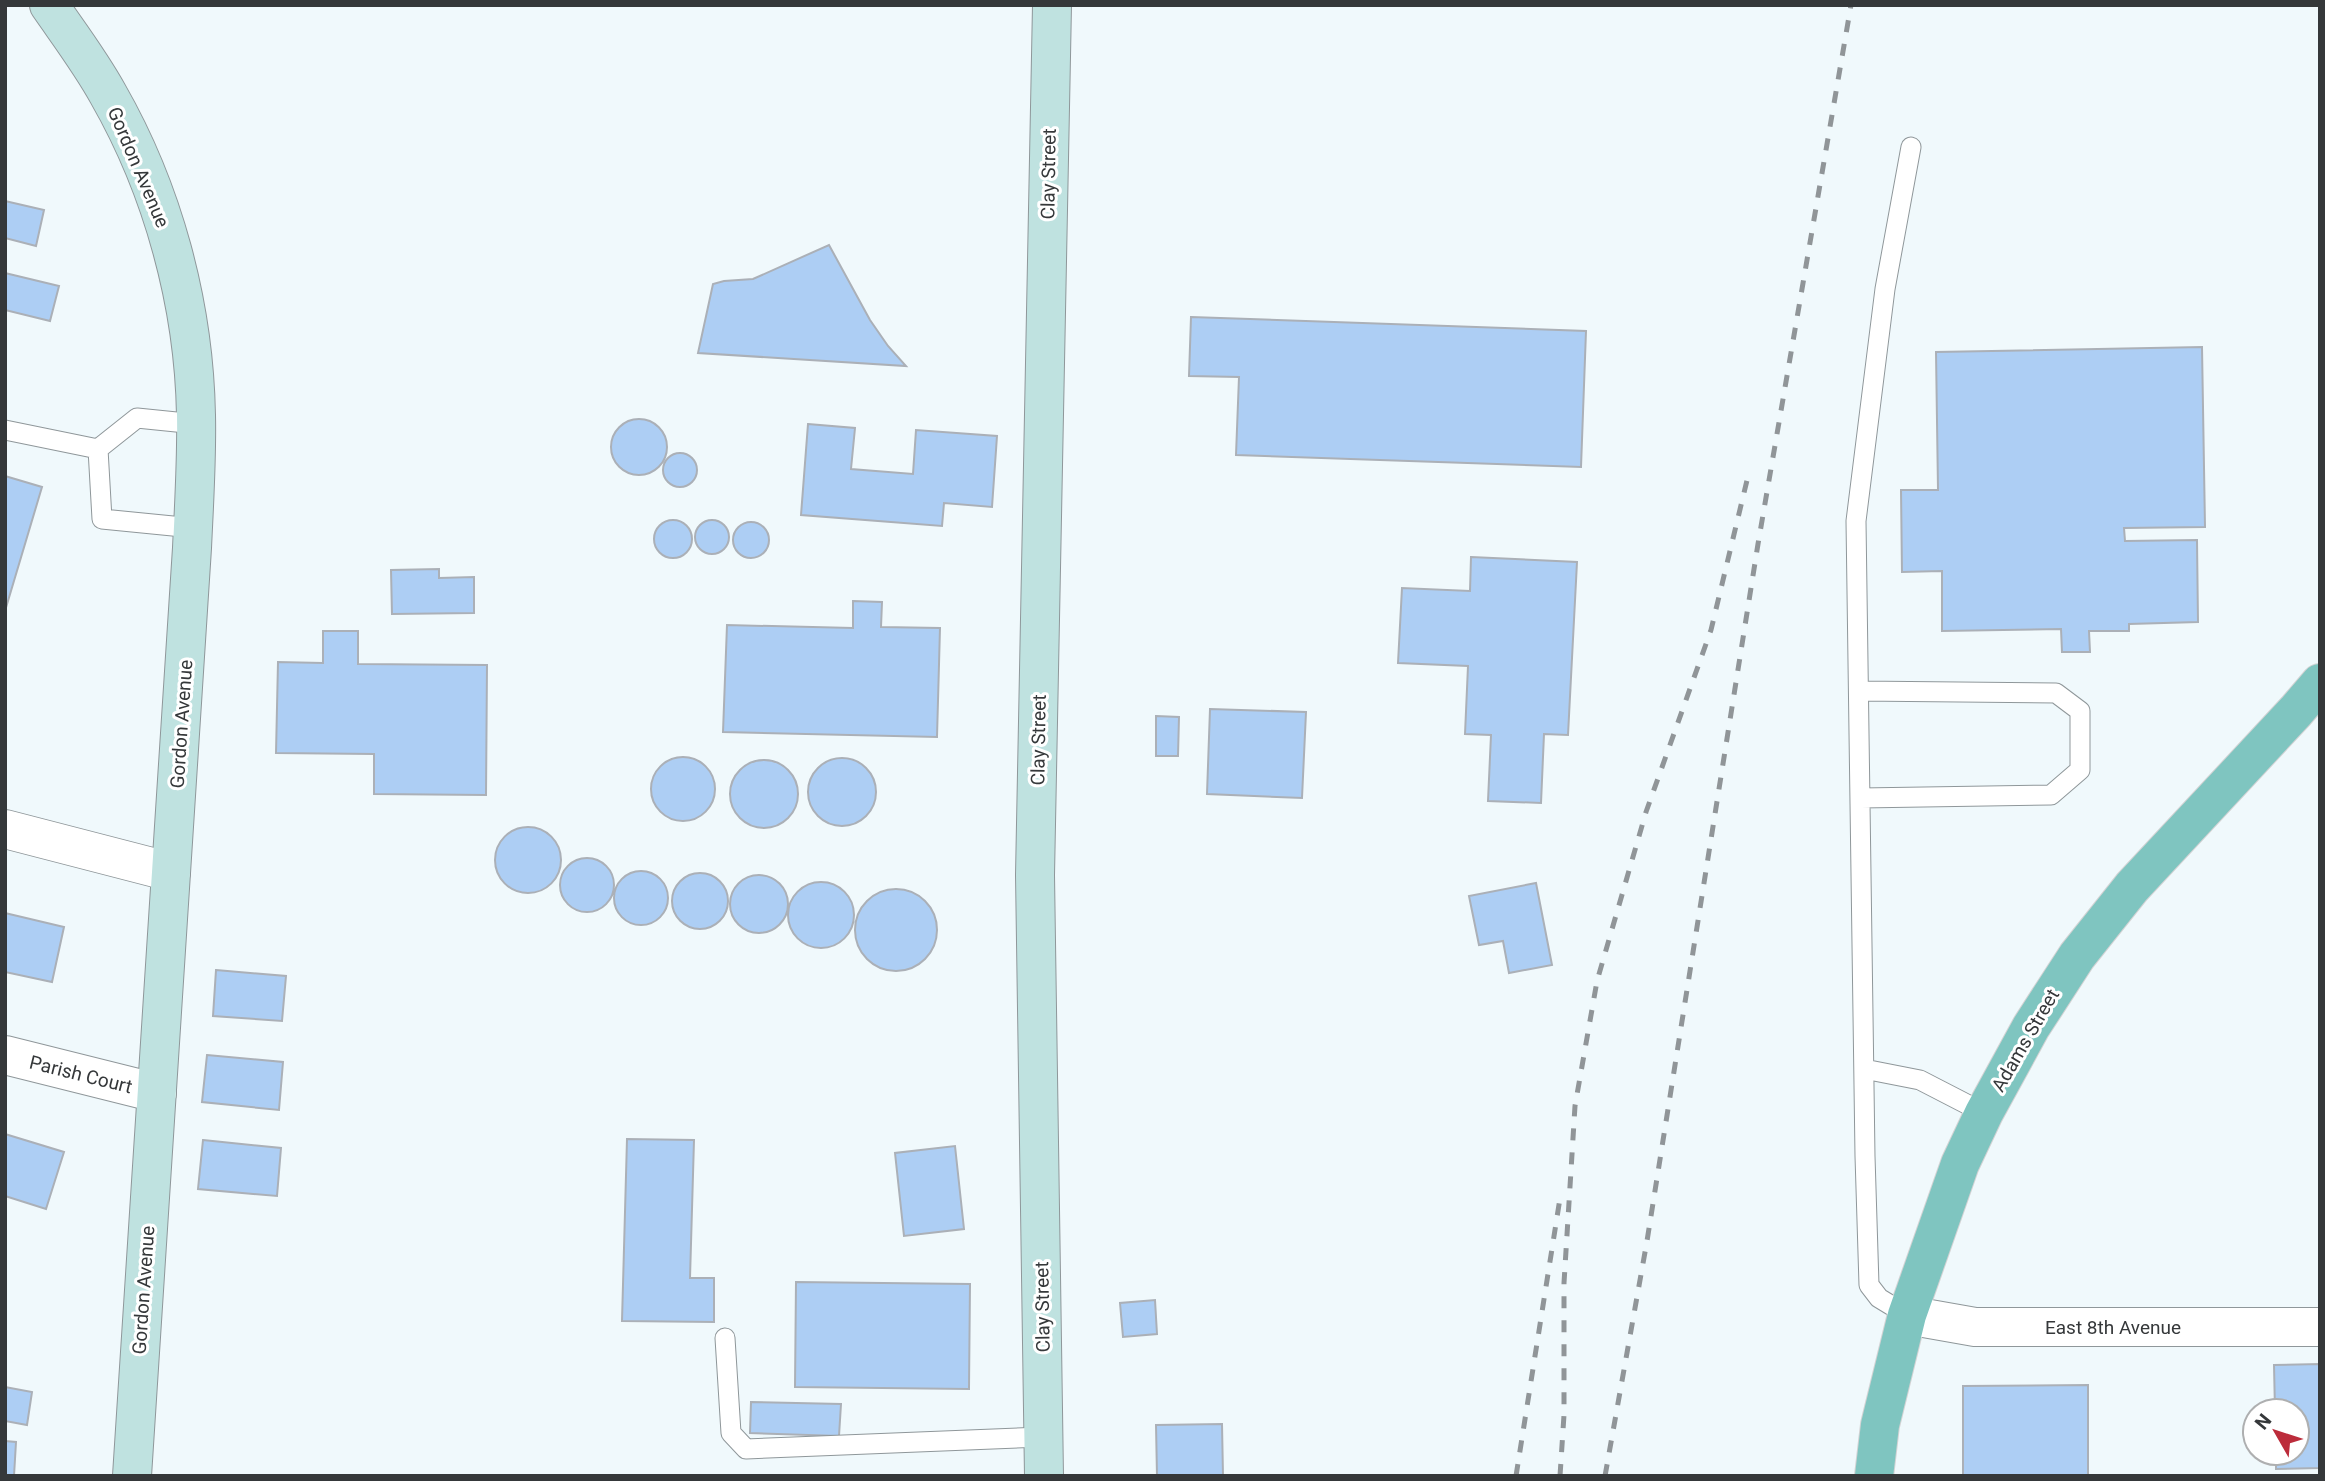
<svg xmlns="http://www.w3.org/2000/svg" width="2325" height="1481" font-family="Roboto,sans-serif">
	<rect width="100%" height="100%" fill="#f0f9fc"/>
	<path fill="#adcef4" stroke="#abb0b7" stroke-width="2" d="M 5,201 L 44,210 L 36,246 L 5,238 Z
		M 829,245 L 870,320 L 888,346 L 906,366 L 698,353 L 713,284 L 724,281 L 753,279 Z
		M 5,273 L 59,286 L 50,321 L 5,310 Z
		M 1191,317 L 1586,331 L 1581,467 L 1236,455 L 1239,377 L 1189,376 Z
		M 2202,347 L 2205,527 L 2124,528 L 2125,541 L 2197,540 L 2198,622 L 2129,624 L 2129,631 L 2089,631 L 2090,652 L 2062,652 L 2061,629 L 1942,631 L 1942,571 L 1902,572 L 1901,490 L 1938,490 L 1936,352 Z
		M611 447a28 28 0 1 1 56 0a28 28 0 1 1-56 0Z
		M 808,424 L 855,428 L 851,469 L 913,474 L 916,430 L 997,436 L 992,507 L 944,503 L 942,526 L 801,515 Z
		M663 470a17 17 0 1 1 34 0a17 17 0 1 1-34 0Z
		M 5,476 L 42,487 L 5,611 Z
		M695 537a17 17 0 1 1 34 0a17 17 0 1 1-34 0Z
		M654 539a19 19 0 1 1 38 0a19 19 0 1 1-38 0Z
		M733 540a18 18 0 1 1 36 0a18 18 0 1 1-36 0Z
		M 1471,557 L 1577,562 L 1568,735 L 1544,734 L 1541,803 L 1488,801 L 1491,735 L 1465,734 L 1468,666 L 1398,663 L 1402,588 L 1470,591 Z
		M 439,569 L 439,578 L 474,577 L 474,613 L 392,614 L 391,570 Z
		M 853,601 L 882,602 L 881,627 L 940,628 L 937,737 L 723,732 L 727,625 L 853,628 Z
		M 323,631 L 358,631 L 358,664 L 487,665 L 486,795 L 374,794 L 374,754 L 276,753 L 278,662 L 323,663 Z
		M 1210,709 L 1306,712 L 1302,798 L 1207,794 Z
		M 1156,716 L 1179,717 L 1178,756 L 1156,756 Z
		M651 789a32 32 0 1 1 64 0a32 32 0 1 1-64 0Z
		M808 792a34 34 0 1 1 68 0a34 34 0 1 1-68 0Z
		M730 794a34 34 0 1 1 68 0a34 34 0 1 1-68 0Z
		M495 860a33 33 0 1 1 66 0a33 33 0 1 1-66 0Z
		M560 885a27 27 0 1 1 54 0a27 27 0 1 1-54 0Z
		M614 898a27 27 0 1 1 54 0a27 27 0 1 1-54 0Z
		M672 901a28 28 0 1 1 56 0a28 28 0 1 1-56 0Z
		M730 904a29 29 0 1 1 58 0a29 29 0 1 1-58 0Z
		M788 915a33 33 0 1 1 66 0a33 33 0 1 1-66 0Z
		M 1536,883 L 1552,965 L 1509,973 L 1503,941 L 1479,945 L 1469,896 Z
		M855 930a41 41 0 1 1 82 0a41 41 0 1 1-82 0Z
		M 5,913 L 64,927 L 52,982 L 5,972 Z
		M 216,970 L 286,976 L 282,1021 L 213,1016 Z
		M 207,1055 L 283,1062 L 279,1110 L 202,1102 Z
		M 5,1134 L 64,1152 L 46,1209 L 5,1196 Z
		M 627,1139 L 694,1140 L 690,1278 L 714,1278 L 714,1322 L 622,1321 Z
		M 203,1140 L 281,1148 L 277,1196 L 198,1189 Z
		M 955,1146 L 964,1229 L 904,1236 L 895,1153 Z
		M 796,1282 L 970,1284 L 969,1389 L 795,1387 Z
		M 1155,1300 L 1157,1334 L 1123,1337 L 1120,1303 Z
		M 2320,1364 L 2320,1468 L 2276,1469 L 2276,1453 L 2297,1453 L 2297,1411 L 2275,1411 L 2274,1365 Z
		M 2088,1385 L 2088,1476 L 1963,1476 L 1963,1386 Z
		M 5,1387 L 32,1392 L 27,1425 L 5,1421 Z
		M 751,1402 L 841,1404 L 839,1436 L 750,1433 Z
		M 1222,1424 L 1223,1476 L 1157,1476 L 1156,1425 Z
		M 5,1441 L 16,1442 L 14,1476 L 5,1476 Z"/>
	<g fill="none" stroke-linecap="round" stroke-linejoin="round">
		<defs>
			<path id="lane" d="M 5,430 L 98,449 L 137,418 L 196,424
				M 98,449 L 102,519 L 193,528
				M 1859,691 L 2056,693 L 2080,711 L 2080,770 L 2051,795 L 1861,798
				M 1864,1069 L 1920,1080 L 1984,1113
				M 1907,1315 L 1879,1298 L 1869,1285 L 1865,1156 L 1856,521 L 1885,289 L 1911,147
				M 725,1338 L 731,1433 L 746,1449 L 1043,1437"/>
			<path id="street" d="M 5,829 L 171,872
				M 5,1055 L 157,1093
				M 1907,1315 L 1975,1327 L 2320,1327"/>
			<path id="secondary" d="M 49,5 C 69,34 91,63 108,94 C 163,190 194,304 196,415 C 197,459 194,504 192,548 L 132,1476
				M 1044,1476 L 1035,875 L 1052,5"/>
			<path id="primary" d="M 1874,1476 L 1880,1425 L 1907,1315 L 1960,1164 L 1984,1113 L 2031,1027 L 2077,956 L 2132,887 L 2296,711 L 2320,683"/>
		</defs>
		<use href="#lane" stroke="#8f979a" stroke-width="21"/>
		<use href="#street" stroke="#8f979a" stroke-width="40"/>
		<use href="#secondary" stroke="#8f979a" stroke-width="40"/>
		<use href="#primary" stroke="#d3d3d4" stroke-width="40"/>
		<use href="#lane" stroke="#fff" stroke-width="19"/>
		<use href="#street" stroke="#fff" stroke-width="38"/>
		<use href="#secondary" stroke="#bfe2e0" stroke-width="38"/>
		<use href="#primary" stroke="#7fc5c0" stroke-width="38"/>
		<path stroke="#909598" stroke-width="5" stroke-dasharray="12 12" stroke-linecap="butt" d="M 1516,1476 L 1561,1192
			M 1560,1476 L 1564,1415 L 1564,1283 L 1575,1106 L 1597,981 L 1646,812 L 1711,630 L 1749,472
			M 1605,1476 L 1647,1241 L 1758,544 L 1851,5"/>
	</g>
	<g text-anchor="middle" stroke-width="6" stroke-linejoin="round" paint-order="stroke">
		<g font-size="19" fill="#35383a" stroke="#fff">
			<text transform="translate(139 167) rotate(67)" y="7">Gordon Avenue</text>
			<text transform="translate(1048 174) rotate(-89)" y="7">Clay Street</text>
			<text transform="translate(181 724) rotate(-86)" y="7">Gordon Avenue</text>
			<text transform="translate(1038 740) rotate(-89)" y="7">Clay Street</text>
			<text transform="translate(2025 1040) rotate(-60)" y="7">Adams Street</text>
			<text transform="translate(81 1074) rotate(14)" y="7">Parish Court</text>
			<text transform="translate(143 1290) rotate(-86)" y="7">Gordon Avenue</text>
			<text transform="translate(1042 1307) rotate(-91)" y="7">Clay Street</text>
			<text x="2113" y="1334">East 8th Avenue</text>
		</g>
	</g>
	<rect width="2325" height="1481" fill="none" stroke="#35383a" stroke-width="14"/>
	<g transform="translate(2276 1432) rotate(309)"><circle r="33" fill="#ffffff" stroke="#aeafb0" stroke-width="2"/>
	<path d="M0-5L12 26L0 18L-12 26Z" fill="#bc2c3b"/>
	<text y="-10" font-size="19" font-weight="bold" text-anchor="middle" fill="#35383a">N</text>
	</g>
</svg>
